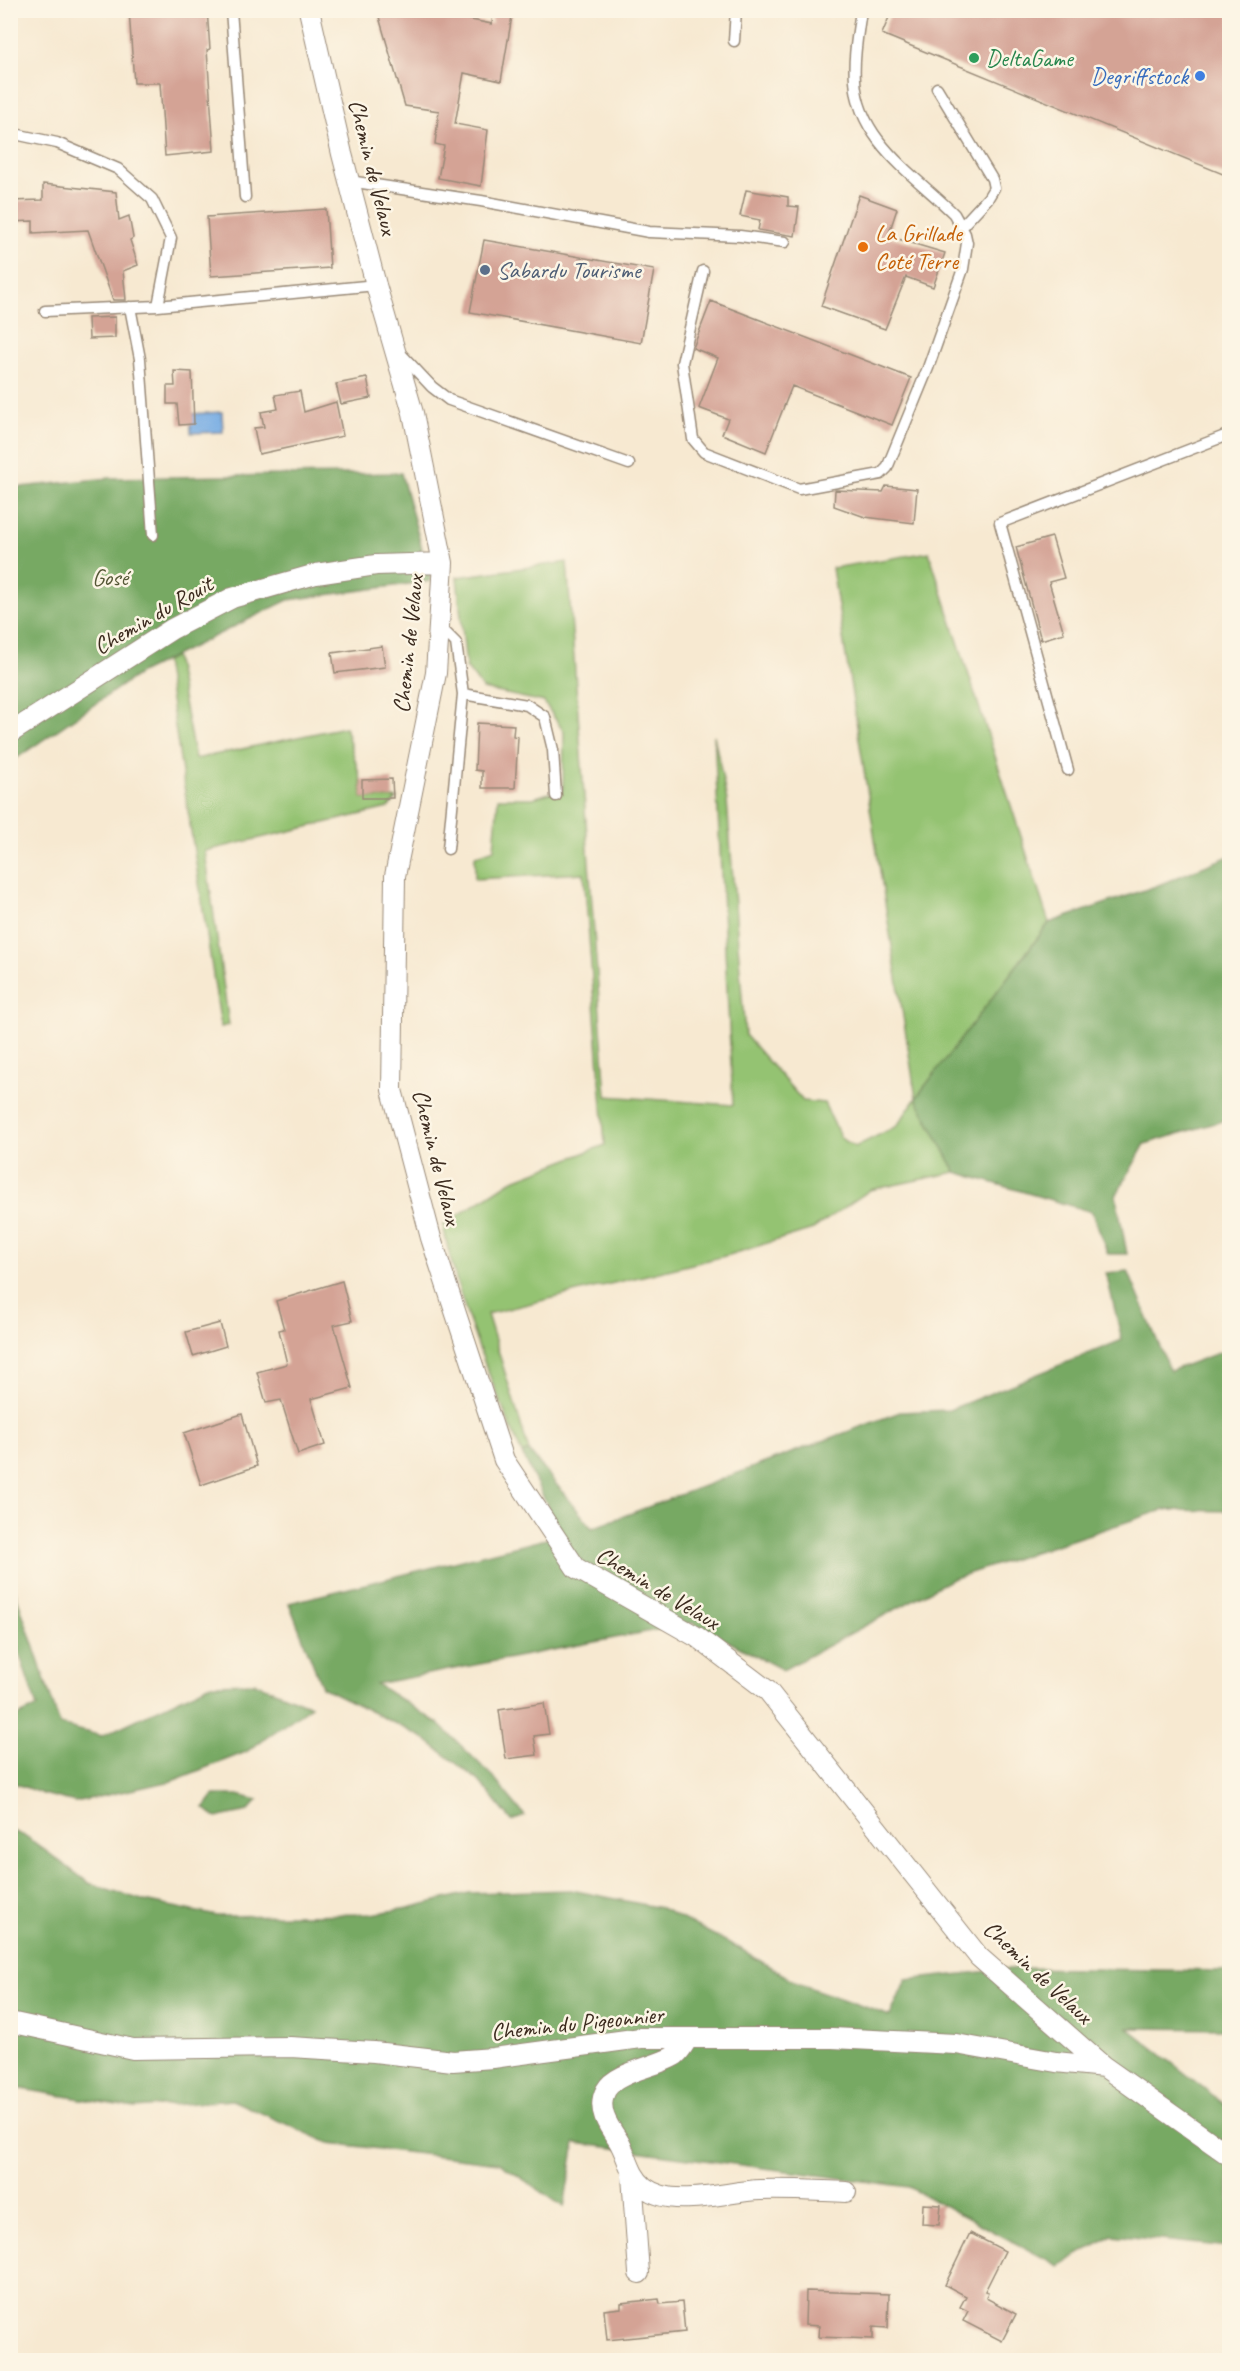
<svg xmlns="http://www.w3.org/2000/svg" width="1240" height="2371" font-family="Caveat,sans-serif">
	<rect width="100%" height="100%" fill="#fcf5e5"/>
	<filter id="ink" filterUnits="userSpaceOnUse"><feTurbulence type="fractalNoise" baseFrequency=".0167" numOctaves="2"/><feDisplacementMap in="SourceGraphic" scale="12" xChannelSelector="R" yChannelSelector="G"/><feConvolveMatrix kernelMatrix="1 2 1 2 8 2 1 2 1" color-interpolation-filters="sRGB"/></filter>
	<filter id="wash" filterUnits="userSpaceOnUse"><feTurbulence type="fractalNoise" baseFrequency=".008" numOctaves="4" result="noise"/><feDisplacementMap in="SourceGraphic" scale="24" xChannelSelector="R" yChannelSelector="G"/><feGaussianBlur stdDeviation="1.35" result="paint"/><feColorMatrix in="noise" values="0 0 0 0 0 0 0 0 0 0 0 0 0 0 0 0 0 1.4 0 .05"/><feComposite in="paint" operator="in"/></filter>
	<g filter="url(#wash)">
		<rect width="100%" height="100%" fill="#f7e9d1"/>
		<path fill="#94c372" stroke="#687648" stroke-width="1.5" d="M 929,552 L 1049,923 L 916,1098 L 956,1172 L 870,1190 L 813,1229 L 729,1255 L 487,1314 L 529,1451 L 522,1454 C 491,1381 458,1303 443,1225 L 511,1181 L 605,1145 L 584,873 L 475,879 L 475,856 L 494,849 L 498,798 L 533,798 L 563,789 L 564,732 L 544,702 L 483,689 L 466,667 L 457,577 L 567,562 L 606,1096 L 733,1105 L 714,735 L 727,801 L 745,1035 L 803,1101 L 824,1103 L 841,1138 L 855,1147 L 897,1126 L 916,1098 L 832,568 Z
			M 175,656 L 195,759 L 345,727 L 361,780 L 362,798 L 397,798 L 388,808 L 205,851 L 229,1025 L 221,1027 L 165,661 Z"/>
		<path fill="#77a964" stroke="#596a41" stroke-width="1.5" d="M 401,473 L 431,581 L 288,600 L 140,673 L 11,762 L 11,488 L 109,478 Z
			M 1229,856 L 1229,1119 L 1145,1144 L 1116,1196 L 1127,1254 L 1108,1254 L 1092,1212 L 956,1172 L 916,1098 L 1049,923 L 1156,886 Z
			M 1128,1271 L 1170,1371 L 1229,1349 L 1229,1511 L 1163,1510 L 952,1579 L 783,1670 L 693,1623 L 376,1684 L 438,1723 L 491,1775 L 525,1816 L 512,1821 L 479,1781 L 422,1737 L 322,1687 L 289,1603 L 562,1535 L 522,1454 L 529,1451 L 592,1528 L 900,1412 L 949,1410 L 1122,1340 L 1106,1273 Z
			M 11,1579 L 60,1725 L 102,1736 L 211,1684 L 255,1683 L 311,1706 L 246,1752 L 172,1781 L 75,1802 L 43,1794 L 11,1782 L 11,1719 L 37,1707 L 11,1629 Z
			M 214,1795 L 238,1795 L 258,1800 L 248,1811 L 216,1818 L 204,1808 Z
			M 10,1830 L 27,1837 L 89,1883 L 145,1901 L 217,1916 L 371,1914 L 408,1908 L 469,1893 L 571,1890 L 661,1908 L 739,1948 L 797,1983 L 890,2016 L 906,1980 L 1018,1968 L 1229,1971 L 1229,2029 L 1128,2028 L 1229,2108 L 1229,2247 L 1112,2235 L 1059,2266 L 909,2187 L 575,2143 L 564,2207 L 499,2163 L 329,2143 L 232,2100 L 135,2108 L 11,2087 Z"/>
		<path fill="#76ace4" stroke="#586b81" stroke-width="1.5" d="M 222,412 L 223,432 L 191,433 L 190,414 Z"/>
		<g id="blocks">
			<path fill="#d4a395" d="M 129,10 L 207,10 L 210,49 L 207,50 L 214,151 L 165,156 L 160,83 L 134,83 Z
				M 404,10 L 420,10 L 492,24 L 493,10 L 513,10 L 501,81 L 464,73 L 455,124 L 488,130 L 481,186 L 438,178 L 444,146 L 435,144 L 439,111 L 405,106 L 379,17 Z
				M 892,10 L 1230,10 L 1230,177 L 882,34 Z
				M 43,184 L 116,192 L 119,220 L 129,216 L 133,238 L 130,240 L 138,265 L 123,271 L 126,300 L 113,300 L 88,230 L 33,233 L 33,221 L 10,222 L 10,201 L 43,200 Z
				M 746,190 L 788,197 L 788,206 L 799,207 L 795,236 L 758,230 L 760,220 L 740,216 Z
				M 859,195 L 897,209 L 888,236 L 945,253 L 933,287 L 906,277 L 885,329 L 821,306 Z
				M 326,209 L 330,268 L 211,276 L 207,217 Z
				M 484,240 L 654,270 L 641,343 L 470,312 Z
				M 711,301 L 911,378 L 892,425 L 792,386 L 766,452 L 722,434 L 728,419 L 699,408 L 718,358 L 693,348 Z
				M 115,317 L 115,338 L 89,339 L 88,318 Z
				M 174,371 L 192,372 L 194,424 L 179,425 L 177,404 L 167,404 L 167,386 L 175,386 Z
				M 367,378 L 371,398 L 341,404 L 336,384 Z
				M 300,391 L 304,412 L 336,402 L 343,436 L 259,454 L 254,428 L 264,427 L 261,412 L 278,409 L 275,395 Z
				M 886,486 L 917,489 L 914,523 L 865,517 L 834,506 L 835,490 L 883,492 Z
				M 1052,537 L 1064,578 L 1049,582 L 1064,633 L 1041,640 L 1016,547 Z
				M 382,646 L 385,667 L 335,673 L 332,653 Z
				M 477,723 L 514,725 L 513,736 L 518,737 L 515,788 L 482,788 L 482,771 L 475,770 Z
				M 392,779 L 393,798 L 362,798 L 362,780 Z
				M 342,1281 L 352,1321 L 334,1325 L 352,1388 L 311,1399 L 325,1445 L 298,1454 L 281,1400 L 266,1403 L 257,1372 L 287,1364 L 279,1330 L 284,1329 L 276,1301 Z
				M 220,1323 L 226,1346 L 193,1356 L 186,1332 Z
				M 242,1414 L 257,1466 L 201,1485 L 184,1433 Z
				M 544,1703 L 549,1734 L 534,1736 L 537,1755 L 506,1759 L 499,1710 Z
				M 923,2204 L 941,2205 L 939,2225 L 922,2224 Z
				M 970,2233 L 1005,2251 L 985,2291 L 988,2292 L 986,2298 L 1016,2314 L 1002,2341 L 963,2321 L 968,2311 L 960,2307 L 966,2296 L 945,2285 Z
				M 806,2291 L 889,2294 L 888,2328 L 873,2327 L 873,2339 L 818,2337 L 819,2326 L 805,2325 Z
				M 659,2299 L 660,2304 L 682,2302 L 685,2332 L 607,2340 L 604,2310 L 621,2308 L 621,2303 Z"/>
		</g>
	</g>
	<g filter="url(#ink)">
		<use href="#blocks" fill-opacity="0" stroke="#998a78" stroke-width="1.5"/>
		<g fill="none" stroke-linecap="round" stroke-linejoin="round">
			<defs>
				<path id="lane" d="M 231,10 L 245,197
					M 734,41 L 736,10
					M 937,88 L 992,179 L 994,188 L 988,198 L 962,226
					M 10,133 L 57,143 L 118,169 L 152,199 L 171,238 L 158,306
					M 349,181 L 481,201 L 649,232 L 740,236 L 785,242
					M 703,271 L 682,363 L 693,439 L 704,452 L 799,489 L 881,474 L 887,468 L 928,368 L 963,269 L 967,243 L 965,234 L 954,214 C 915,175 858,141 855,80 C 853,57 858,33 861,10
					M 130,307 L 140,359 L 153,535
					M 45,311 L 158,306 L 376,285
					M 399,352 L 432,387 L 449,400 L 629,464
					M 439,626 L 456,643 L 463,694 L 527,705 L 545,717 L 553,750 L 556,796
					M 1068,770 L 1000,523 L 1230,434
					M 448,849 L 463,694"/>
				<path id="street" d="M 309,10 L 342,154 L 376,285 L 413,413 L 443,563 L 436,673 L 395,876 L 392,1090 L 431,1238 L 504,1460 L 576,1568 L 697,1637 L 768,1691 L 979,1957 L 1103,2066 L 1230,2156
					M 10,733 L 172,629 L 232,598 L 316,574 L 376,565 L 443,563
					M 10,2022 L 133,2049 L 290,2047 L 374,2052 L 453,2061 L 493,2058 L 641,2038 L 832,2038 L 956,2044 L 1056,2062 L 1104,2067
					M 688,2038 C 684,2044 680,2053 674,2056 C 656,2067 616,2072 606,2090 C 596,2108 608,2126 618,2140 C 628,2156 629,2175 644,2187 C 673,2210 726,2191 760,2190 C 789,2189 817,2191 846,2192
					M 632,2176 L 639,2273"/>
			</defs>
			<use href="#lane" stroke="#998a78" stroke-width="13"/>
			<use href="#street" stroke="#998a78" stroke-width="22"/>
			<use href="#lane" stroke="#fff" stroke-width="10"/>
			<use href="#street" stroke="#fff" stroke-width="20"/>
		</g>
	</g>
	<circle fill="#2e9e5b" stroke="#fcf5e5" stroke-width="2" cx="974" cy="58" r="6"/>
	<circle fill="#3f7fe0" stroke="#fcf5e5" stroke-width="2" cx="1200" cy="76" r="6"/>
	<circle fill="#e8710a" stroke="#fcf5e5" stroke-width="2" cx="863" cy="247" r="6"/>
	<circle fill="#5c6f8a" stroke="#fcf5e5" stroke-width="2" cx="485" cy="270" r="6"/>
	<g text-anchor="middle" stroke-width="5" stroke-linejoin="round" paint-order="stroke">
		<g font-size="24" fill="#27864d" stroke="#fcf5e5" text-anchor="start">
			<text x="986" y="66">DeltaGame</text>
		</g>
		<g font-size="24" fill="#366cbe" stroke="#fcf5e5" text-anchor="end">
			<text x="1188" y="84">Degriffstock</text>
		</g>
		<g font-size="24" fill="#3b2a1e" stroke="#fcf5e5">
			<text transform="translate(373 167) rotate(76)" y="8">Chemin de Velaux</text>
			<text transform="translate(153 615) rotate(-30)" y="8">Chemin du Rouit</text>
			<text transform="translate(408 644) rotate(-84)" y="8">Chemin de Velaux</text>
			<text transform="translate(437 1157) rotate(76)" y="8">Chemin de Velaux</text>
			<text transform="translate(658 1588) rotate(31)" y="8">Chemin de Velaux</text>
			<text transform="translate(1038 1972) rotate(43)" y="8">Chemin de Velaux</text>
			<text transform="translate(577 2023) rotate(-6)" y="8">Chemin du Pigeonnier</text>
		</g>
		<g font-size="24" fill="#c56008" stroke="#fcf5e5" text-anchor="start">
			<text x="875" y="241">La Grillade<tspan x="875" dy="28">Coté Terre</tspan></text>
		</g>
		<g font-size="24" fill="#4e5e75" stroke="#fcf5e5" text-anchor="start">
			<text x="497" y="278">Sabardu Tourisme</text>
		</g>
		<g font-size="24" fill="#565837" stroke="#fcf5e5">
			<text x="110" y="585">Gosé</text>
		</g>
	</g>
	<rect width="1240" height="2371" fill="none" stroke="#fcf5e5" stroke-width="36"/>
</svg>
